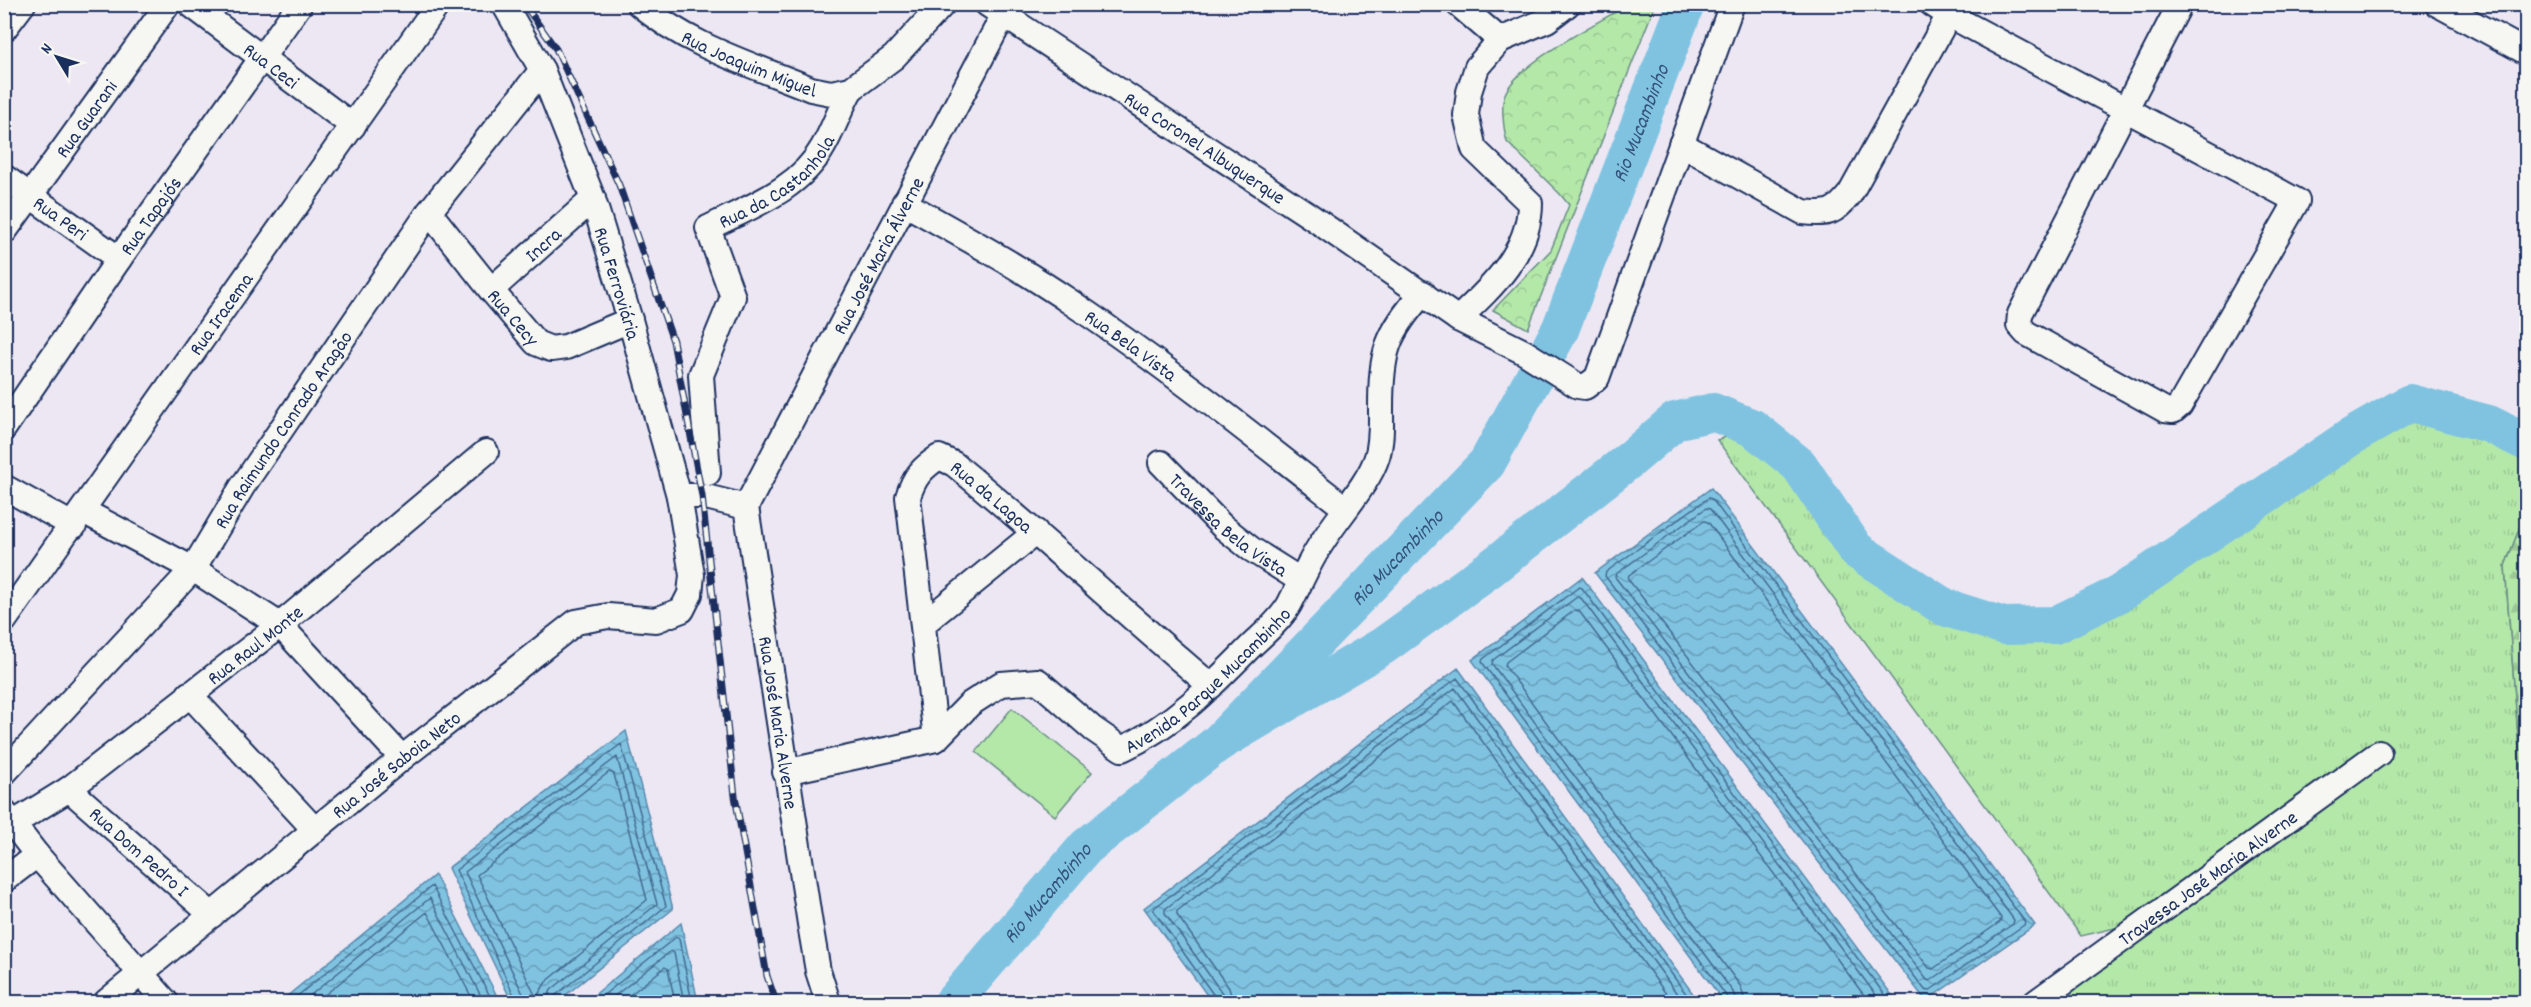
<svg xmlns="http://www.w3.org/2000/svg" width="2531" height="1007" font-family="Dekko,sans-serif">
	<defs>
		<pattern id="grass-tufts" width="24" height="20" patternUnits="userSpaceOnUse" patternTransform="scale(1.5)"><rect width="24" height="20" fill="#b4e8a9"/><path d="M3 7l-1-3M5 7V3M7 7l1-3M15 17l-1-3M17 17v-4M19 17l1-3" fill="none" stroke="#9ac794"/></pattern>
		<pattern id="forest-firs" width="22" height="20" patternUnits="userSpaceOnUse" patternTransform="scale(1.5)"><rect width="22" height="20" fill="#b4e8a9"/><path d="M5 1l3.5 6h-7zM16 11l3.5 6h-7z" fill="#9ac794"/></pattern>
		<pattern id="park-crowns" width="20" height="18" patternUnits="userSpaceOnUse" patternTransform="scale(1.5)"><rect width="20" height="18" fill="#b4e8a9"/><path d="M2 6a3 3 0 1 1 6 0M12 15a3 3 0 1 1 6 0" fill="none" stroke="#9ac794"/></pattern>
		<pattern id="water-waves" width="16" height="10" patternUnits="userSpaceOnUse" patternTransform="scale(1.5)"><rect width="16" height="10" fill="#80c3e1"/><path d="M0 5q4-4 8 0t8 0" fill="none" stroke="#689fba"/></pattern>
	</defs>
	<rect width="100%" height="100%" fill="#ece7f3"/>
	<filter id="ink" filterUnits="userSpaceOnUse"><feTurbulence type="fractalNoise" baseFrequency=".0167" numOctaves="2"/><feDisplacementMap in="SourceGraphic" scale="12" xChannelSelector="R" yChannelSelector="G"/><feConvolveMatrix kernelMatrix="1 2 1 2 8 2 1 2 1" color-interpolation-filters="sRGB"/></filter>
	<g filter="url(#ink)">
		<path fill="url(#grass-tufts)" stroke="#688c84" stroke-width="1.5" d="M 2410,403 L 2489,424 L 2526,442 L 2526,511 L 2505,566 L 2521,775 L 2519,961 L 2524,1002 L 2036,1002 L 2149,920 L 2081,936 L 1717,440 L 1753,428 L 1799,465 L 1856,550 L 1944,607 L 2004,626 L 2055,625 L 2119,594 L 2349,438 Z"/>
		<path fill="url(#forest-firs)" stroke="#688c84" stroke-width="1.5" d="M 2526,511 L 2526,1002 L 2524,1002 L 2519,961 L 2521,775 L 2505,566 Z"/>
		<path fill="url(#park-crowns)" stroke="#688c84" stroke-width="1.5" d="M 1628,5 L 1655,5 L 1528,329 L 1493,310 L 1551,250 L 1569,205 L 1560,194 L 1507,142 C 1504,132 1501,107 1504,97 C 1512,66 1600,21 1628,5 Z"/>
		<path fill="#b4e8a9" stroke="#688c84" stroke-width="1.5" d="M 1012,708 L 1092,772 L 1055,816 L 976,752 Z"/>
		<path fill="url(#water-waves)" stroke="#5888ad" stroke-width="1.5" d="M 1711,488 L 2035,925 L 1926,1001 L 1595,573 Z
			M 1582,577 L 1897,1002 L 1724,1002 L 1472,660 Z
			M 1458,668 L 1699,1002 L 1212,1002 L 1144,908 Z
			M 626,731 L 673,909 L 557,1002 L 512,1002 L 448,868 Z
			M 435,875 L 500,1002 L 280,1002 Z
			M 681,923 L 698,1002 L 586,1002 Z"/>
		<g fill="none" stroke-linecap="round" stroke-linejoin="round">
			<path stroke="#436a92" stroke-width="1.5" d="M 1708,498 L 1712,499 L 2025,922 L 2024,925 L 1929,991 L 1925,990 L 1605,576 L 1606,572 Z
				M 1706,508 L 1710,509 L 2014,920 L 2013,924 L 1930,981 L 1927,980 L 1615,577 L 1616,574 Z
				M 1704,521 L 1708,522 L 2001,918 L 2000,922 L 1933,969 L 1929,968 L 1628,579 L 1629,575 Z
				M 609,772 L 614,774 L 647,900 L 546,982 L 538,995 L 535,995 L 477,875 Z
				M 290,1002 L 432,886 L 493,1002
				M 302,1002 L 430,898 L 484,1002
				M 316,1002 L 427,912 L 474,1002
				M 517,1002 L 456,870 L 621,744 L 666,906 L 556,995 L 554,1002
				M 525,1002 L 523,994 L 465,872 L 617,757 L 657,904 L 551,990 L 546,1002
				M 595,1002 L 676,937 L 679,939 L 692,1002
				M 607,1002 L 671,951 L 674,953 L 684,1002
				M 621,1002 L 665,967 L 668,969 L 675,1002
				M 1216,1002 L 1215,997 L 1154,911 L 1154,908 L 1457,678 L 1692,1002
				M 1224,1002 L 1222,993 L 1165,913 L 1165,909 L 1455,688 L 1683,1002
				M 1233,1002 L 1229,988 L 1177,915 L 1177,911 L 1453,701 L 1672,1002
				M 1729,1002 L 1727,997 L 1482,662 L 1483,659 L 1579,587 L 1582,588 L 1890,1002
				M 1736,1002 L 1733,992 L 1492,664 L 1493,660 L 1577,597 L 1581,598 L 1881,1002
				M 1745,1002 L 1741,987 L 1505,666 L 1506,662 L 1575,610 L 1579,611 L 1869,1002"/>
			<g stroke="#80c3e1" stroke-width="38">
				<path d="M 1218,743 L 1383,646 L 1491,568 L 1632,458 L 1675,421 L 1713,412 L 1753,428 L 1799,465 L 1856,550 L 1944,607 L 2004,626 L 2055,625 L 2119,594 L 2349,438 L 2410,403 L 2489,424 L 2526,442"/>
				<path id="s1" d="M 953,1002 L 1086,847 L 1218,743 L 1487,463 L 1560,330 L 1686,4"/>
			</g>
			<defs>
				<g id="minor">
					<path id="s2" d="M 190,4 L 353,126"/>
					<path id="s3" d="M 639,4 C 688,46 753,65 811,89 L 831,93 L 851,89 L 894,57 L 943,4"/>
					<path id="s4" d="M 987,4 L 1310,216 L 1458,319 L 1524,352 L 1578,386 L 1585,387 L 1597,378 L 1732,4"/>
					<path d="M 1458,4 L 1500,40"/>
					<path d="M 1932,4 L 1949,15 L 2297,201 L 2180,405 L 2173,411 L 2165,410 L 2026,333 L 2019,325 L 2020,314 L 2180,4"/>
					<path d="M 2437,4 L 2526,52"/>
					<path d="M 4,29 L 23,4"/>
					<path d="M 1681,144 L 1803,212 C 1828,215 1835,213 1850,194 L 1955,4"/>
					<path id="s5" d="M 4,177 L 119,259"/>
					<path id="s6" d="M 904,203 C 961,235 1018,266 1072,303 C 1167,367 1256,438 1345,508"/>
					<path id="s7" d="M 429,212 L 491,290 L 536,343 L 551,349 L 566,347 L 630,320"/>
					<path id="s8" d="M 4,232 L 168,4"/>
					<path id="s9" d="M 491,290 L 593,199"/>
					<path d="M 1458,319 C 1492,287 1530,252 1530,203 L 1474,149 L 1466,115 L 1469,92 L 1477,67 L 1500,40 L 1547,20 L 1568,4"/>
					<path id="s10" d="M 4,428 L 119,259 L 300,4"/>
					<path id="s11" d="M 1161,463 L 1222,526 L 1251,549 L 1300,580"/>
					<path id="s12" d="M 708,473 L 701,375 L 733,297 L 708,228 C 749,207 799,190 823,147 C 834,128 840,108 851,89"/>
					<path d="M 4,487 L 74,526"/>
					<path d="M 679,496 L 702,496 L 746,507"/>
					<path id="s13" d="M 746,507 L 1003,16 L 1007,4"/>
					<path id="s14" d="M 746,507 L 810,924 L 818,971 L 828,1002"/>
					<path d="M 83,511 L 193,569 L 280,625 L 402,758"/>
					<path id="s15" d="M 4,621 L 438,4"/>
					<path d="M 924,623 L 1036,532"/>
					<path d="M 189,694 L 315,830"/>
					<path id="s16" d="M 936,739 L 908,497 C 914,477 922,468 939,457 L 954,464 C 1042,536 1125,613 1211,686"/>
					<path id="s17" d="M 785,772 L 936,739 L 970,704 L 1001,684 L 1038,681 L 1093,729 L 1122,749 C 1172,726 1211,687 1249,648 C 1262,635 1279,622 1289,605 C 1300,584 1309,561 1323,541 C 1338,517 1369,483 1377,457 C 1382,441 1381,424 1381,408 C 1381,353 1386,334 1423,293"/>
					<path id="s18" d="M 4,773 L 193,569 L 242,487 L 429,212 L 542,70"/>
					<path id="s19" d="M 69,789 L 212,915"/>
					<path d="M 4,812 L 37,855 L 166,1002"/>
					<path id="s20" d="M 14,823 L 69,789 L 280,625 L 486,452"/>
					<path d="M 4,880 L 37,855"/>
					<path id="s21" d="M 106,1002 L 402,758 L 576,622 L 608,616 L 656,620 L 682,610 L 690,594 L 692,575 L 679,496 L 630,320 L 593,199 L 542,70 L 504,4"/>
					<path id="s22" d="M 2036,1002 L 2379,753"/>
				</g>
			</defs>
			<use href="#minor" stroke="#1b2f5e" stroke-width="28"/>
			<use href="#minor" stroke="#f6f6f2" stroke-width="24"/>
			<defs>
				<path id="rail" d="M 524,4 L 556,49 L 619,185 L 673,341 L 702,496 L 735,796 L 767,976 L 776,1002"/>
			</defs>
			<use href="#rail" stroke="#1b2f5e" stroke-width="7"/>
			<use href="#rail" stroke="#f6f6f2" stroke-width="4.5" stroke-dasharray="14" stroke-linecap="butt"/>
		</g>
	</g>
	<g text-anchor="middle" stroke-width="4.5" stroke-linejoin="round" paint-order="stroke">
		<g font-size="20" fill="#1b2f5e" stroke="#f6f6f2">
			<text dy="7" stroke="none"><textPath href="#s3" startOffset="126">Rua Joaquim Miguel</textPath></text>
			<text dy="7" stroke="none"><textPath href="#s2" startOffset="102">Rua Ceci</textPath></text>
			<text dy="7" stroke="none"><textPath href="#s8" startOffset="140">Rua Guarani</textPath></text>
			<text dy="7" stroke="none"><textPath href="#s4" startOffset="261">Rua Coronel Albuquerque</textPath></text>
			<text dy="7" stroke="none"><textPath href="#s12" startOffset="340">Rua da Castanhola</textPath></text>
			<text dy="7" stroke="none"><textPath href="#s10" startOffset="258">Rua Tapajós</textPath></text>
			<text dy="7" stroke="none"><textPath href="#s5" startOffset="70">Rua Peri</textPath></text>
			<text dy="7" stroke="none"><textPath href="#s9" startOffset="69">Incra</textPath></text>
			<text dy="7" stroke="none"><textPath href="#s13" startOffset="284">Rua José Maria Álverne</textPath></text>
			<text transform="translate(618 283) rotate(73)" y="7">Rua Ferroviária</text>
			<text dy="7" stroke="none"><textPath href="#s15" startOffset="376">Rua Iracema</textPath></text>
			<text dy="7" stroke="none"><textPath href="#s7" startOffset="135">Rua Cecy</textPath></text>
			<text dy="7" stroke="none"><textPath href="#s6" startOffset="268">Rua Bela Vista</textPath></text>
			<text dy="7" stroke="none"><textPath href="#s18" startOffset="444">Rua Raimundo Conrado Aragão</textPath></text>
			<text dy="7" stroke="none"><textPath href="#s16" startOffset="362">Rua da Lagoa</textPath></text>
			<text dy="7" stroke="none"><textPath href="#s11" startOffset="92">Travessa Bela Vista</textPath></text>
			<text dy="7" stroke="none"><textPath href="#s20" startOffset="300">Rua Raul Monte</textPath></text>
			<text dy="7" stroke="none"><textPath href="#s17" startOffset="496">Avenida Parque Mucambinho</textPath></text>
			<text dy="7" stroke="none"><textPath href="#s14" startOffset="218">Rua José Maria Alverne</textPath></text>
			<text dy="7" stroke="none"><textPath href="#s21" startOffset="375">Rua José Saboia Neto</textPath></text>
			<text dy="7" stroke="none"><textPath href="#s19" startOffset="94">Rua Dom Pedro I</textPath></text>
			<text dy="7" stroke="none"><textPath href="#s22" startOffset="212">Travessa José Maria Alverne</textPath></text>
		</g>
		<g font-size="21" font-style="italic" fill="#34547f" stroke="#f6f6f2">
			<text dy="7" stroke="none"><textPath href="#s1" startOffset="1134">Rio Mucambinho</textPath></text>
			<text dy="7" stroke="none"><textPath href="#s1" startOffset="630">Rio Mucambinho</textPath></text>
			<text dy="7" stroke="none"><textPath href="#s1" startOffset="144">Rio Mucambinho</textPath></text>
		</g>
	</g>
	<rect width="2531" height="1007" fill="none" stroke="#f6f6f2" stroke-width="24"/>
	<rect x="12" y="12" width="2507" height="983" fill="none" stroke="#1b2f5e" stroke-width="2" filter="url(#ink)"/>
	<g transform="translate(57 57) rotate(308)" stroke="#f6f6f2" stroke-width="4.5" paint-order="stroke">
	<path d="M0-4.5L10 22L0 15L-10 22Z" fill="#1b2f5e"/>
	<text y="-9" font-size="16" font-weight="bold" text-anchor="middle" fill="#1b2f5e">N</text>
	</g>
</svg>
